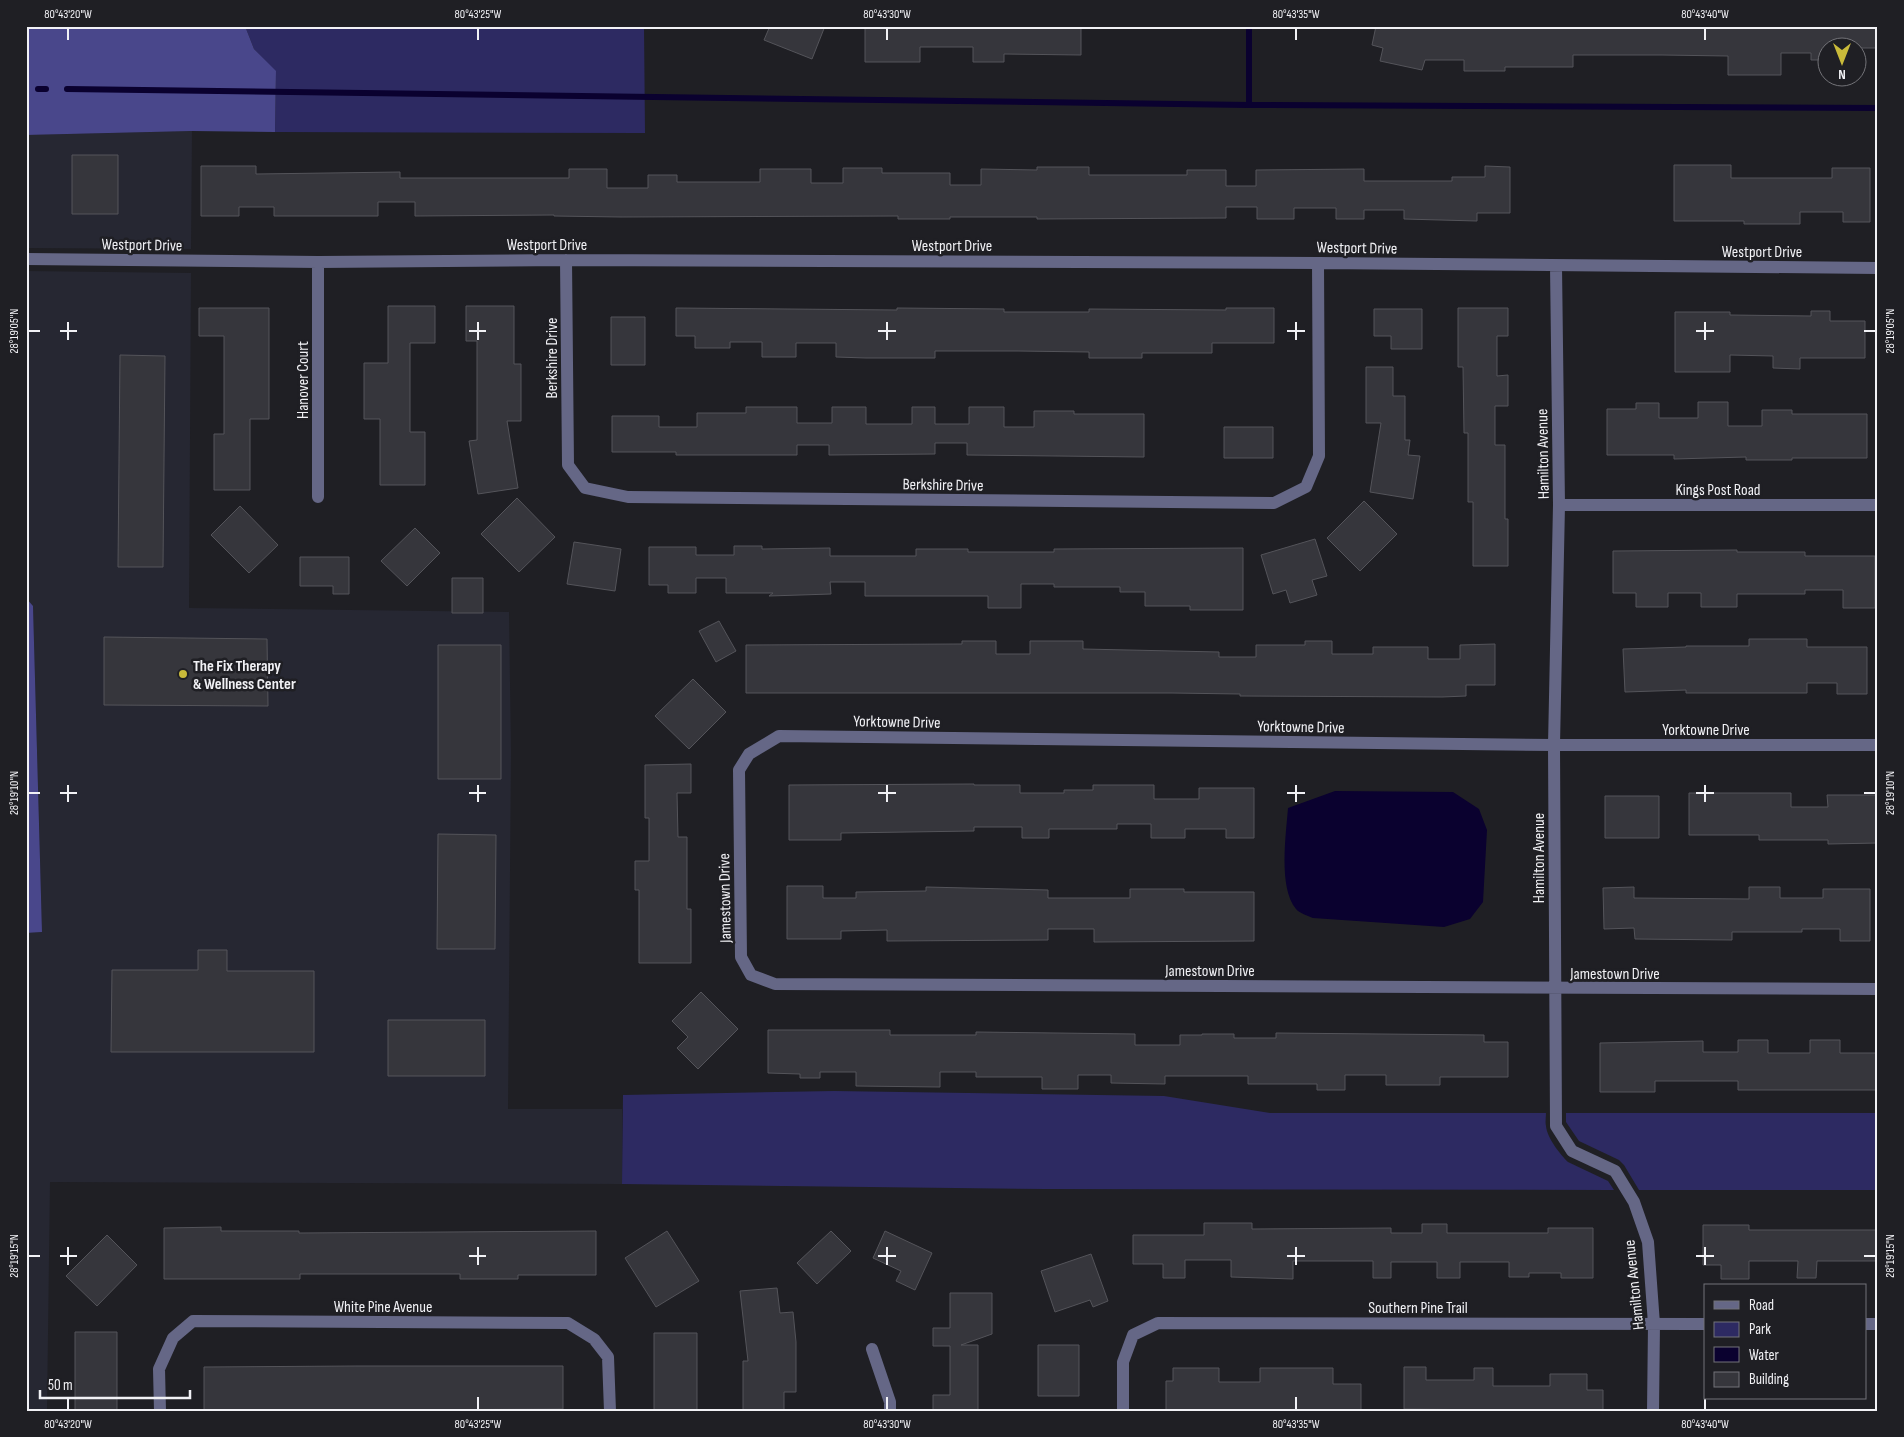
<svg xmlns="http://www.w3.org/2000/svg" width="1904" height="1437" font-family="'Sofia Sans Condensed',sans-serif">
	<rect width="100%" height="100%" fill="#1f1f24"/>
	<path fill="#262732" d="M 192,131 L 191,249 L 26,248 L 26,135 Z
		M 26,271 L 191,273 L 189,608 L 509,612 L 511,753 L 508,1109 L 622,1109 L 622,1184 L 50,1182 L 47,1411 L 26,1411 L 26,933 L 42,932 L 33,607 L 26,598 Z"/>
	<path fill="#2d2a62" d="M 245,26 L 644,26 L 645,133 L 275,132 L 276,72 L 254,49 Z
		M 834,1091 L 1164,1096 L 1270,1113 L 1546,1113 C 1546,1117 1545,1122 1546,1126 C 1547,1138 1560,1154 1568,1162 L 1608,1181 L 1614,1190 L 1046,1189 L 622,1184 L 623,1095 Z
		M 1566,1113 L 1878,1113 L 1878,1190 L 1639,1190 L 1624,1165 L 1619,1160 L 1579,1141 L 1566,1122 Z"/>
	<path fill="#49478b" d="M 26,26 L 245,26 L 254,49 L 276,71 L 275,132 L 192,131 L 26,135 Z
		M 26,598 L 33,606 L 42,932 L 26,933 Z"/>
	<path fill="#0a012f" d="M 1335,791 L 1453,792 L 1479,809 L 1487,830 L 1483,902 L 1470,919 L 1444,927 L 1313,918 C 1308,916 1299,913 1296,909 C 1278,888 1286,834 1288,808 Z"/>
	<g fill="none" stroke-linecap="round" stroke-linejoin="round">
		<path stroke="#0a012f" stroke-width="6" d="M 38,89 L 46,89
			M 67,89 L 1249,105 L 1878,108
			M 1249,105 L 1249,26"/>
	</g>
	<path fill="#36363c" stroke="#54545a" d="M 770,26 L 825,26 L 812,59 L 764,40 Z
		M 865,26 L 1081,26 L 1081,55 L 1004,54 L 1004,62 L 973,62 L 973,47 L 920,47 L 920,62 L 865,62 Z
		M 1376,26 L 1477,26 L 1477,28 L 1551,26 L 1878,26 L 1878,48 L 1826,48 L 1826,60 L 1811,60 L 1811,53 L 1781,53 L 1781,75 L 1728,75 L 1728,56 L 1662,55 L 1573,55 L 1573,67 L 1505,67 L 1505,71 L 1464,71 L 1464,60 L 1425,60 L 1422,70 L 1380,61 L 1383,48 L 1372,45 Z
		M 72,155 L 118,155 L 118,214 L 72,214 Z
		M 1674,165 L 1731,165 L 1731,178 L 1832,178 L 1832,168 L 1870,168 L 1870,222 L 1843,222 L 1843,212 L 1800,212 L 1800,224 L 1744,224 L 1744,221 L 1674,221 Z
		M 201,166 L 256,166 L 256,174 L 400,172 L 400,178 L 569,178 L 569,169 L 607,169 L 607,188 L 648,188 L 648,175 L 677,175 L 677,182 L 760,182 L 760,169 L 811,169 L 811,183 L 843,183 L 843,168 L 882,168 L 882,173 L 950,173 L 950,185 L 981,185 L 981,169 L 1037,170 L 1037,167 L 1089,167 L 1089,175 L 1187,175 L 1187,170 L 1226,170 L 1226,186 L 1256,186 L 1256,170 L 1364,169 L 1364,181 L 1452,181 L 1452,177 L 1485,177 L 1485,166 L 1510,167 L 1510,213 L 1477,213 L 1477,221 L 1404,219 L 1404,210 L 1364,210 L 1364,219 L 1336,219 L 1336,208 L 1294,208 L 1294,219 L 1257,219 L 1257,207 L 1226,207 L 1226,218 L 1037,219 L 1037,217 L 950,217 L 950,219 L 898,219 L 898,216 L 621,217 L 554,216 L 554,215 L 415,216 L 415,202 L 378,202 L 378,216 L 274,216 L 274,207 L 239,207 L 239,216 L 201,216 Z
		M 388,306 L 435,306 L 435,343 L 410,343 L 410,432 L 425,432 L 425,485 L 380,485 L 380,419 L 364,419 L 364,363 L 388,363 Z
		M 466,306 L 514,306 L 514,364 L 521,364 L 521,421 L 507,421 L 518,488 L 478,494 L 469,441 L 477,440 L 477,341 L 466,341 Z
		M 199,308 L 269,308 L 269,419 L 250,419 L 250,490 L 214,490 L 214,434 L 224,434 L 224,336 L 199,336 Z
		M 676,308 L 897,310 L 897,308 L 1004,309 L 1004,312 L 1089,312 L 1089,309 L 1226,310 L 1226,308 L 1274,308 L 1274,343 L 1212,343 L 1212,353 L 1142,353 L 1142,358 L 1089,358 L 1089,352 L 1018,351 L 935,351 L 935,358 L 866,358 L 836,357 L 836,343 L 796,343 L 796,357 L 762,357 L 762,342 L 730,342 L 730,348 L 695,348 L 695,336 L 676,336 Z
		M 1458,308 L 1508,308 L 1508,336 L 1497,336 L 1497,376 L 1508,375 L 1508,406 L 1495,406 L 1495,445 L 1505,445 L 1505,519 L 1508,519 L 1508,566 L 1473,566 L 1473,502 L 1468,502 L 1468,433 L 1464,433 L 1463,367 L 1458,367 Z
		M 1374,309 L 1422,309 L 1422,349 L 1391,349 L 1391,336 L 1374,336 Z
		M 1811,311 L 1830,311 L 1830,321 L 1865,321 L 1865,358 L 1800,358 L 1800,369 L 1773,368 L 1773,356 L 1730,355 L 1730,372 L 1675,372 L 1675,312 L 1730,312 L 1730,315 L 1811,316 Z
		M 611,317 L 645,317 L 645,365 L 611,365 Z
		M 120,355 L 165,356 L 163,567 L 118,567 Z
		M 1366,367 L 1393,367 L 1393,396 L 1405,396 L 1405,440 L 1410,440 L 1408,455 L 1420,456 L 1413,499 L 1370,492 L 1381,423 L 1366,423 Z
		M 1698,402 L 1728,402 L 1728,426 L 1762,426 L 1762,410 L 1792,410 L 1792,414 L 1867,414 L 1867,458 L 1792,458 L 1792,460 L 1746,460 L 1746,457 L 1674,459 L 1674,455 L 1607,455 L 1607,409 L 1636,409 L 1636,403 L 1659,403 L 1659,418 L 1698,418 Z
		M 746,407 L 797,407 L 797,423 L 832,423 L 832,407 L 866,407 L 866,424 L 912,424 L 912,407 L 935,407 L 935,424 L 969,424 L 969,407 L 1004,407 L 1004,427 L 1034,427 L 1034,411 L 1074,411 L 1074,414 L 1144,414 L 1144,457 L 967,455 L 967,443 L 935,443 L 935,454 L 829,455 L 829,445 L 797,445 L 797,455 L 676,455 L 676,452 L 612,452 L 612,416 L 659,416 L 659,427 L 697,427 L 697,413 L 746,413 Z
		M 1224,427 L 1273,427 L 1273,458 L 1224,458 Z
		M 517,498 L 555,537 L 519,572 L 481,534 Z
		M 1364,501 L 1397,534 L 1360,571 L 1327,538 Z
		M 240,506 L 278,545 L 249,573 L 211,535 Z
		M 415,528 L 440,553 L 407,586 L 381,561 Z
		M 1315,539 L 1327,576 L 1312,580 L 1317,595 L 1290,603 L 1286,590 L 1273,594 L 1261,555 Z
		M 574,542 L 621,549 L 615,591 L 567,584 Z
		M 734,546 L 762,546 L 762,549 L 830,548 L 830,556 L 916,556 L 916,549 L 968,549 L 968,552 L 1054,552 L 1054,549 L 1243,548 L 1243,610 L 1190,610 L 1190,606 L 1145,606 L 1145,592 L 1120,592 L 1120,587 L 1054,587 L 1054,584 L 1021,584 L 1021,608 L 988,608 L 988,596 L 865,596 L 865,582 L 830,582 L 831,594 L 769,596 L 773,593 L 726,593 L 726,578 L 696,578 L 696,593 L 668,593 L 668,585 L 649,585 L 649,547 L 696,547 L 696,555 L 734,555 Z
		M 1737,550 L 1737,552 L 1805,552 L 1805,556 L 1875,556 L 1875,608 L 1843,608 L 1843,590 L 1805,590 L 1805,594 L 1737,594 L 1737,607 L 1701,607 L 1701,593 L 1668,593 L 1668,607 L 1636,607 L 1636,593 L 1613,593 L 1613,551 Z
		M 300,557 L 349,557 L 349,594 L 333,594 L 333,586 L 300,586 Z
		M 452,578 L 483,578 L 483,613 L 452,613 Z
		M 719,621 L 736,651 L 716,662 L 699,631 Z
		M 104,637 L 267,639 L 268,706 L 104,705 Z
		M 1749,639 L 1807,639 L 1807,647 L 1867,647 L 1867,694 L 1837,694 L 1837,683 L 1807,683 L 1807,693 L 1686,693 L 1686,690 L 1625,692 L 1623,649 L 1686,647 L 1686,646 L 1749,646 Z
		M 962,641 L 996,641 L 996,654 L 1030,654 L 1030,641 L 1083,641 L 1083,649 L 1219,652 L 1219,657 L 1256,657 L 1256,645 L 1305,645 L 1305,641 L 1332,641 L 1332,654 L 1373,654 L 1373,647 L 1428,647 L 1428,659 L 1460,659 L 1460,645 L 1495,644 L 1495,685 L 1466,685 L 1466,696 L 1442,697 L 1240,696 L 1240,694 L 1172,693 L 746,693 L 746,645 L 962,644 Z
		M 438,645 L 501,645 L 501,779 L 438,779 Z
		M 693,679 L 726,712 L 689,749 L 655,716 Z
		M 691,764 L 691,793 L 677,793 L 678,837 L 687,837 L 687,909 L 691,909 L 691,963 L 639,963 L 639,890 L 635,890 L 635,861 L 649,861 L 649,818 L 645,818 L 645,765 Z
		M 974,784 L 974,785 L 1020,785 L 1020,793 L 1064,793 L 1064,790 L 1093,790 L 1093,785 L 1154,785 L 1154,799 L 1199,799 L 1199,788 L 1254,788 L 1254,838 L 1226,838 L 1226,829 L 1185,829 L 1185,838 L 1151,838 L 1151,824 L 1117,824 L 1117,829 L 1049,829 L 1049,838 L 1022,838 L 1022,827 L 974,827 L 974,831 L 841,833 L 841,840 L 789,840 L 789,785 Z
		M 1689,793 L 1791,793 L 1791,807 L 1828,807 L 1827,795 L 1878,795 L 1878,843 L 1828,844 L 1828,840 L 1759,840 L 1759,835 L 1689,835 Z
		M 1605,796 L 1659,796 L 1659,838 L 1605,838 Z
		M 438,834 L 496,835 L 495,949 L 437,949 Z
		M 787,886 L 823,886 L 823,898 L 856,898 L 856,892 L 926,891 L 926,887 L 1048,890 L 1048,898 L 1130,898 L 1130,889 L 1184,889 L 1184,892 L 1254,892 L 1254,941 L 1094,942 L 1094,929 L 1048,929 L 1048,940 L 887,941 L 887,930 L 841,931 L 841,939 L 787,939 Z
		M 1634,887 L 1634,898 L 1749,899 L 1749,887 L 1780,887 L 1780,898 L 1823,898 L 1823,889 L 1870,889 L 1870,941 L 1840,941 L 1840,929 L 1802,929 L 1802,932 L 1732,932 L 1732,940 L 1635,939 L 1634,928 L 1604,929 L 1603,888 Z
		M 198,950 L 227,950 L 227,971 L 314,971 L 314,1052 L 111,1052 L 112,970 L 198,970 Z
		M 701,992 L 738,1029 L 698,1069 L 677,1048 L 688,1037 L 672,1021 Z
		M 388,1020 L 485,1020 L 485,1076 L 388,1076 Z
		M 768,1030 L 890,1030 L 890,1035 L 976,1035 L 976,1032 L 1135,1034 L 1135,1045 L 1180,1045 L 1180,1035 L 1202,1035 L 1202,1034 L 1234,1034 L 1234,1038 L 1276,1038 L 1276,1033 L 1484,1035 L 1484,1042 L 1508,1042 L 1508,1077 L 1440,1077 L 1440,1085 L 1386,1085 L 1386,1075 L 1345,1075 L 1345,1090 L 1317,1090 L 1317,1084 L 1248,1084 L 1248,1076 L 1165,1076 L 1165,1084 L 1111,1083 L 1111,1075 L 1078,1075 L 1078,1089 L 1042,1089 L 1042,1077 L 976,1077 L 976,1072 L 940,1072 L 940,1087 L 856,1086 L 856,1072 L 820,1072 L 820,1078 L 800,1078 L 800,1074 L 768,1073 Z
		M 1738,1040 L 1768,1040 L 1768,1053 L 1810,1053 L 1810,1040 L 1840,1040 L 1840,1053 L 1878,1053 L 1878,1090 L 1738,1090 L 1738,1081 L 1655,1081 L 1655,1092 L 1600,1092 L 1600,1043 L 1703,1041 L 1703,1052 L 1738,1052 Z
		M 1204,1223 L 1252,1223 L 1252,1229 L 1391,1228 L 1391,1233 L 1422,1233 L 1422,1224 L 1447,1224 L 1447,1233 L 1548,1233 L 1548,1228 L 1593,1228 L 1593,1278 L 1561,1278 L 1561,1273 L 1529,1273 L 1529,1277 L 1509,1277 L 1509,1262 L 1460,1262 L 1460,1278 L 1437,1278 L 1437,1262 L 1391,1262 L 1391,1278 L 1373,1278 L 1373,1261 L 1293,1261 L 1293,1279 L 1231,1277 L 1231,1260 L 1185,1260 L 1185,1278 L 1163,1278 L 1163,1264 L 1133,1264 L 1133,1235 L 1204,1235 Z
		M 1703,1225 L 1749,1225 L 1749,1230 L 1878,1230 L 1878,1261 L 1817,1261 L 1816,1278 L 1797,1278 L 1798,1261 L 1749,1261 L 1749,1279 L 1721,1279 L 1721,1265 L 1703,1265 Z
		M 221,1227 L 221,1231 L 299,1231 L 299,1233 L 596,1231 L 596,1275 L 518,1275 L 518,1279 L 460,1279 L 460,1274 L 300,1274 L 300,1279 L 164,1279 L 164,1228 Z
		M 667,1231 L 699,1281 L 656,1307 L 625,1258 Z
		M 831,1231 L 851,1251 L 817,1284 L 797,1263 Z
		M 885,1231 L 932,1253 L 915,1290 L 896,1281 L 901,1271 L 873,1258 Z
		M 107,1235 L 137,1265 L 97,1306 L 66,1276 Z
		M 1091,1254 L 1108,1301 L 1093,1307 L 1090,1300 L 1055,1312 L 1041,1271 Z
		M 777,1288 L 780,1313 L 793,1312 L 796,1342 L 796,1392 L 784,1392 L 784,1410 L 743,1410 L 743,1361 L 748,1361 L 740,1291 Z
		M 950,1293 L 992,1293 L 992,1334 L 961,1345 L 978,1345 L 978,1411 L 933,1411 L 933,1395 L 950,1395 L 950,1346 L 933,1346 L 933,1328 L 950,1328 Z
		M 75,1332 L 117,1332 L 117,1411 L 75,1411 Z
		M 654,1333 L 697,1333 L 697,1411 L 654,1411 Z
		M 1038,1345 L 1079,1345 L 1079,1396 L 1038,1396 Z
		M 356,1366 L 563,1366 L 563,1409 L 204,1411 L 204,1367 Z
		M 1404,1367 L 1426,1367 L 1426,1380 L 1474,1380 L 1474,1368 L 1493,1368 L 1493,1386 L 1550,1386 L 1550,1374 L 1587,1374 L 1587,1390 L 1603,1390 L 1603,1411 L 1404,1409 Z
		M 1173,1368 L 1219,1368 L 1219,1382 L 1260,1382 L 1260,1368 L 1333,1368 L 1333,1384 L 1361,1384 L 1361,1411 L 1166,1411 L 1166,1381 L 1173,1381 Z"/>
	<g fill="none" stroke-linecap="round" stroke-linejoin="round">
		<path stroke="#656786" stroke-width="12" d="M 26,259 L 318,262 L 566,260 L 1318,263 L 1878,268
			M 566,260 L 568,465 L 585,488 L 628,497 L 1274,503 L 1306,487 L 1319,456 L 1318,263
			M 318,262 L 318,497
			M 1556,266 L 1559,505 L 1554,745 L 1556,1126 L 1572,1151 L 1615,1171 L 1634,1202 L 1648,1242 L 1654,1324 L 1653,1411
			M 1559,505 L 1878,505
			M 1878,745 L 1554,745 L 779,736 L 749,754 L 739,770 L 741,957 L 751,975 L 775,984 L 1878,989
			M 1865,1324 L 1878,1324
			M 872,1349 L 890,1402 L 890,1411
			M 160,1411 L 159,1369 L 173,1338 L 193,1321 L 568,1323 L 594,1339 L 608,1357 L 610,1411
			M 1123,1411 L 1123,1362 L 1133,1335 L 1158,1323 L 1705,1324"/>
	</g>
	<path fill="none" stroke="#f1f1f5" stroke-width="2" d="M 68,28 L 68,40M 478,28 L 478,40M 887,28 L 887,40M 1296,28 L 1296,40M 1705,28 L 1705,40M 68,322 L 68,340M 478,322 L 478,340M 887,322 L 887,340M 1296,322 L 1296,340M 1705,322 L 1705,340M 28,331 L 40,331M 60,331 L 77,331M 469,331 L 486,331M 878,331 L 896,331M 1287,331 L 1305,331M 1696,331 L 1714,331M 1864,331 L 1876,331M 68,785 L 68,802M 478,785 L 478,802M 887,785 L 887,802M 1296,785 L 1296,802M 1705,785 L 1705,802M 28,793 L 40,793M 60,793 L 77,793M 469,793 L 486,793M 878,793 L 896,793M 1287,793 L 1305,793M 1696,793 L 1714,793M 1864,793 L 1876,793M 68,1247 L 68,1265M 478,1247 L 478,1265M 887,1247 L 887,1265M 1296,1247 L 1296,1265M 1705,1247 L 1705,1265M 28,1256 L 40,1256M 60,1256 L 77,1256M 469,1256 L 486,1256M 878,1256 L 896,1256M 1287,1256 L 1305,1256M 1696,1256 L 1714,1256M 1864,1256 L 1876,1256M 68,1397 L 68,1410M 478,1397 L 478,1410M 887,1397 L 887,1410M 1296,1397 L 1296,1410M 1705,1397 L 1705,1410"/>
	<circle fill="#c9ba3a" stroke="#1f1f24" stroke-width="2" cx="183" cy="674" r="5"/>
	<g text-anchor="middle" stroke-width="5" stroke-linejoin="round" paint-order="stroke">
		<g font-size="16" fill="#f1f1f5" stroke="#1f1f24">
			<text transform="translate(142 244) rotate(1)" y="6">Westport Drive</text>
			<text x="547" y="250">Westport Drive</text>
			<text x="952" y="251">Westport Drive</text>
			<text transform="translate(1357 247) rotate(1)" y="6">Westport Drive</text>
			<text x="1762" y="257">Westport Drive</text>
			<text transform="translate(551 358) rotate(-90)" y="6">Berkshire Drive</text>
			<text transform="translate(302 380) rotate(-90)" y="6">Hanover Court</text>
			<text transform="translate(1542 454) rotate(-91)" y="6">Hamilton Avenue</text>
			<text transform="translate(943 484) rotate(1)" y="6">Berkshire Drive</text>
			<text x="1718" y="495">Kings Post Road</text>
			<text transform="translate(897 721) rotate(1)" y="6">Yorktowne Drive</text>
			<text transform="translate(1301 726) rotate(1)" y="6">Yorktowne Drive</text>
			<text x="1706" y="735">Yorktowne Drive</text>
			<text transform="translate(1538 858) rotate(-90)" y="6">Hamilton Avenue</text>
			<text transform="translate(724 898) rotate(-91)" y="6">Jamestown Drive</text>
			<text x="1210" y="976">Jamestown Drive</text>
			<text x="1615" y="979">Jamestown Drive</text>
			<text transform="translate(1633 1285) rotate(-96)" y="6">Hamilton Avenue</text>
			<text x="383" y="1312">White Pine Avenue</text>
			<text x="1418" y="1313">Southern Pine Trail</text>
		</g>
		<g font-size="16" font-weight="bold" fill="#f1f1f5" stroke="#1f1f24" text-anchor="start">
			<text x="193" y="671">The Fix Therapy<tspan x="193" dy="18">&amp; Wellness Center</tspan></text>
		</g>
	</g>
	<rect width="1904" height="1437" fill="none" stroke="#1f1f24" stroke-width="55"/>
	<rect x="1704" y="1284" width="162" height="115" fill="#1f1f24" stroke="#737378"/>
	<rect x="1714" y="1301" width="25" height="8" fill="#656786" stroke="#737378"/>
	<text x="1749" y="1310" font-size="15" fill="#f1f1f5">Road</text>
	<rect x="1714" y="1322" width="25" height="15" fill="#2d2a62" stroke="#737378"/>
	<text x="1749" y="1334" font-size="15" fill="#f1f1f5">Park</text>
	<rect x="1714" y="1347" width="25" height="15" fill="#0a012f" stroke="#737378"/>
	<text x="1749" y="1360" font-size="15" fill="#f1f1f5">Water</text>
	<rect x="1714" y="1372" width="25" height="15" fill="#36363c" stroke="#737378"/>
	<text x="1749" y="1384" font-size="15" fill="#f1f1f5">Building</text>
	<g transform="translate(1842 62) rotate(180)"><circle r="24" fill="#1f1f24" stroke="#737378"/>
	<path d="M0-4L9 19L0 12L-9 19Z" fill="#c9ba3a"/>
	<text y="-8" font-size="14" font-weight="bold" text-anchor="middle" fill="#f1f1f5">N</text>
	</g>
	<path d="M40 1390v8h150v-8" fill="none" stroke="#f1f1f5" stroke-width="2.5"/>
	<text x="48" y="1390" font-size="15" fill="#f1f1f5" stroke="#1f1f24" stroke-width="4" paint-order="stroke">50 m</text>
	<rect x="28" y="28" width="1848" height="1382" fill="none" stroke="#f1f1f5" stroke-width="2"/>
	<g font-size="12" text-anchor="middle" fill="#f1f1f5">
		<text x="68" y="18">80°43'20"W</text>
		<text x="478" y="18">80°43'25"W</text>
		<text x="887" y="18">80°43'30"W</text>
		<text x="1296" y="18">80°43'35"W</text>
		<text x="1705" y="18">80°43'40"W</text>
		<text transform="translate(1890 331) rotate(-90)" y="4">28°19'05"N</text>
		<text transform="translate(14 331) rotate(-90)" y="4">28°19'05"N</text>
		<text transform="translate(1890 793) rotate(-90)" y="4">28°19'10"N</text>
		<text transform="translate(14 793) rotate(-90)" y="4">28°19'10"N</text>
		<text transform="translate(1890 1256) rotate(-90)" y="4">28°19'15"N</text>
		<text transform="translate(14 1256) rotate(-90)" y="4">28°19'15"N</text>
		<text x="68" y="1428">80°43'20"W</text>
		<text x="478" y="1428">80°43'25"W</text>
		<text x="887" y="1428">80°43'30"W</text>
		<text x="1296" y="1428">80°43'35"W</text>
		<text x="1705" y="1428">80°43'40"W</text>
	</g>
</svg>
